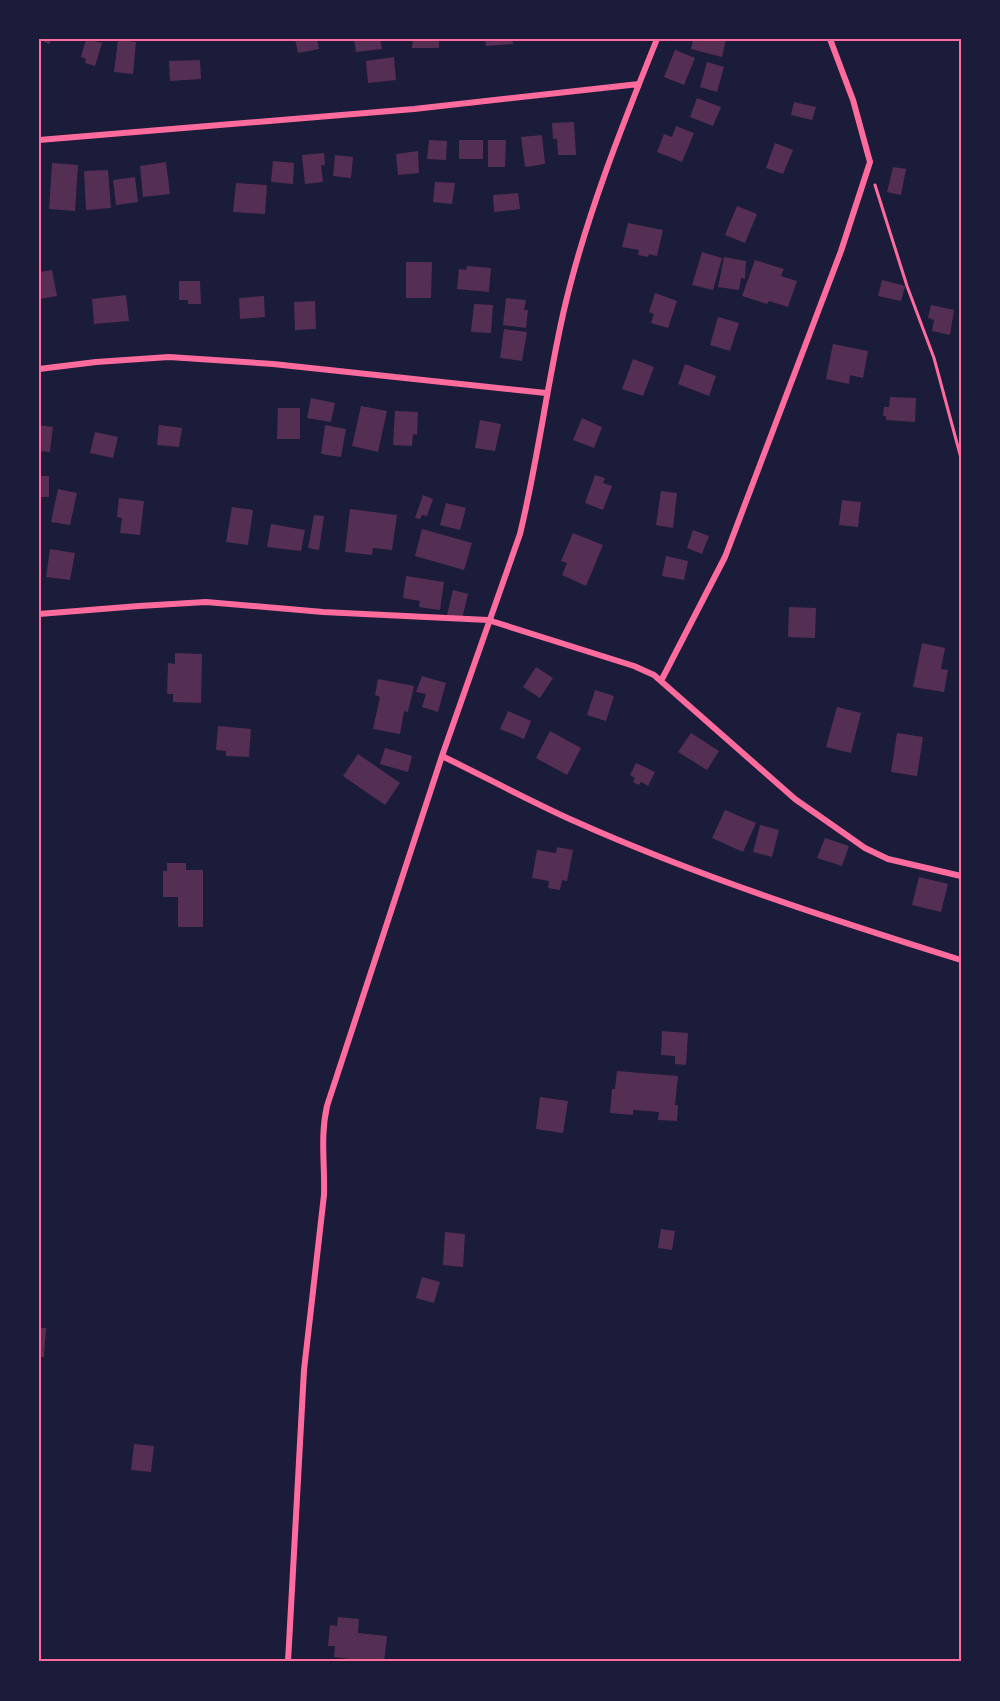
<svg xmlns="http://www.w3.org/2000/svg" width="1000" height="1701" font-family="'Golos Text',sans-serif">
	<rect width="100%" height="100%" fill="#1b1b3a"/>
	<path fill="#542f53" d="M 39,39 L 52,39 L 49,44 Z
		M 86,39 L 102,43 L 95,66 L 85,63 L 86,59 L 81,57 Z
		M 295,39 L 317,39 L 319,49 L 298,53 Z
		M 354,39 L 380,39 L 382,49 L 356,52 Z
		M 413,39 L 439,39 L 439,48 L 412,48 Z
		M 485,39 L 512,39 L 513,44 L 486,46 Z
		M 693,39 L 726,39 L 722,57 L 691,49 Z
		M 118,40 L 136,42 L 133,74 L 114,72 Z
		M 675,50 L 695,58 L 684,85 L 664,77 Z
		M 394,57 L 396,80 L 368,83 L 366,61 Z
		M 200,60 L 201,79 L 170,81 L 169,61 Z
		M 707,62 L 724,67 L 717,92 L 700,87 Z
		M 697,98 L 721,107 L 713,126 L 690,117 Z
		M 794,102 L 816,107 L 812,120 L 791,115 Z
		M 574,122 L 576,155 L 558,155 L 557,139 L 553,139 L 552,123 Z
		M 676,126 L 694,133 L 682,162 L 657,152 L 664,134 L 672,137 Z
		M 542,135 L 545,164 L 525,167 L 521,137 Z
		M 429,140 L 447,141 L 446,160 L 427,159 Z
		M 459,140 L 483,140 L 483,159 L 459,159 Z
		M 488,140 L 506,140 L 505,167 L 488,167 Z
		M 775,143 L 793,150 L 783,174 L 766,168 Z
		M 418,151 L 419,173 L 398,175 L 396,154 Z
		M 324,153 L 325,165 L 321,165 L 323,182 L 305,184 L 302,155 Z
		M 335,155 L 353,157 L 351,178 L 333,176 Z
		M 273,161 L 294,163 L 293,184 L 271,182 Z
		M 166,162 L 170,194 L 143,197 L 140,166 Z
		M 52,163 L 78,165 L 75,211 L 49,209 Z
		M 893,167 L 906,169 L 901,195 L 887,192 Z
		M 108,170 L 111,208 L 86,210 L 84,171 Z
		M 135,177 L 138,202 L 116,205 L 113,180 Z
		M 435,182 L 455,183 L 452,204 L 433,202 Z
		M 236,183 L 267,185 L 265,214 L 233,212 Z
		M 518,193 L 520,209 L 494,212 L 493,195 Z
		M 737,206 L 757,214 L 745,243 L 725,235 Z
		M 628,223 L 663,230 L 657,256 L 649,254 L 648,257 L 638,255 L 639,250 L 622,247 Z
		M 702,252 L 722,258 L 713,290 L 692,285 Z
		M 724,257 L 746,261 L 745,279 L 741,278 L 739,290 L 718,287 Z
		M 755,260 L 784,269 L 781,276 L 797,281 L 788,307 L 769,301 L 767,304 L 742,296 Z
		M 406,262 L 432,262 L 431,298 L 406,298 Z
		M 467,266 L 491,268 L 489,292 L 457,289 L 459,269 L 466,270 Z
		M 52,270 L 57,296 L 40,299 L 39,272 Z
		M 882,280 L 905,286 L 901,301 L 878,296 Z
		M 179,281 L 200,281 L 201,304 L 188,304 L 188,300 L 179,300 Z
		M 655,293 L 677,301 L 668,328 L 651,323 L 654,314 L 649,312 Z
		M 126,295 L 129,321 L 94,324 L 92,299 Z
		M 264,296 L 265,317 L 240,319 L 239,298 Z
		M 506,298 L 526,300 L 524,310 L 528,310 L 526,328 L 503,325 Z
		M 315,301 L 316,329 L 295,330 L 294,302 Z
		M 474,304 L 493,305 L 491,333 L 471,332 Z
		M 931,305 L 954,310 L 950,335 L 932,331 L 934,320 L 928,318 Z
		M 718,317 L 739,323 L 730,351 L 710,345 Z
		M 504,329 L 527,332 L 522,361 L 500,358 Z
		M 833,344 L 868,351 L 863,378 L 850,375 L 849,384 L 826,379 Z
		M 633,359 L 654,367 L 643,396 L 622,389 Z
		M 685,364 L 716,376 L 709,396 L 678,384 Z
		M 890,397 L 916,398 L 915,422 L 886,420 L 886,416 L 883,416 L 884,407 L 889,407 Z
		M 311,398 L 335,403 L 331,422 L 307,418 Z
		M 361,406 L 387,411 L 378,452 L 352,446 Z
		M 278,408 L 300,408 L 300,439 L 277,439 Z
		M 395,411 L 418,412 L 417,435 L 413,434 L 412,446 L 393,445 Z
		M 582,418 L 602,427 L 594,448 L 573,440 Z
		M 480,420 L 501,424 L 495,451 L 475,448 Z
		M 39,425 L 53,427 L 50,452 L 39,451 Z
		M 159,425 L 182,428 L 179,447 L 157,445 Z
		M 325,425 L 346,429 L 341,457 L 321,454 Z
		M 95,432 L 118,437 L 113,458 L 90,453 Z
		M 595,475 L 605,478 L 603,483 L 612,486 L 603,510 L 585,503 Z
		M 39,476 L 49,476 L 49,497 L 39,497 Z
		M 58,489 L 77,493 L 70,525 L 51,522 Z
		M 661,491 L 677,493 L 673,528 L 656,525 Z
		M 423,495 L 433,499 L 427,516 L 422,515 L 420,519 L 415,518 Z
		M 119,498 L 144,501 L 140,535 L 120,533 L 122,518 L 117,517 Z
		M 842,500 L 861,502 L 858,527 L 839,525 Z
		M 446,503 L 466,508 L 460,530 L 440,525 Z
		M 232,507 L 253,510 L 248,545 L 226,542 Z
		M 350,509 L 397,515 L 392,550 L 373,548 L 372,555 L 345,552 Z
		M 314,515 L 324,516 L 319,550 L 308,548 Z
		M 271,524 L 305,530 L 301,551 L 267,547 Z
		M 422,529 L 472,543 L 464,570 L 415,556 Z
		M 693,530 L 709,536 L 702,554 L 687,548 Z
		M 573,533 L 603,545 L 586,586 L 562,575 L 567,563 L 561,561 Z
		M 50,549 L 75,553 L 70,580 L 46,577 Z
		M 666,556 L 688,561 L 684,580 L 662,576 Z
		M 406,576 L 444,582 L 440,610 L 419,607 L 420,601 L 403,598 Z
		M 453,590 L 468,594 L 462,619 L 447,615 Z
		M 789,607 L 816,608 L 815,638 L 788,637 Z
		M 922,643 L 945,648 L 941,669 L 948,670 L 944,692 L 913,687 Z
		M 175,653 L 202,654 L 201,703 L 173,702 L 173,694 L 167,694 L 168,663 L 175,664 Z
		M 536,667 L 553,678 L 540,698 L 523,687 Z
		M 422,676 L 446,683 L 438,712 L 422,707 L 426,694 L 416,692 Z
		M 378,679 L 414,686 L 408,712 L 404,711 L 400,734 L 373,729 L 380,697 L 375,695 Z
		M 595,690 L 614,696 L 606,721 L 587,715 Z
		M 837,707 L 861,713 L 851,753 L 826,747 Z
		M 508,711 L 531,721 L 524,739 L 500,729 Z
		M 218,726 L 251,729 L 249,757 L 226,756 L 226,751 L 216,750 Z
		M 550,731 L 581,748 L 567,775 L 536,758 Z
		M 691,733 L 719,751 L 707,770 L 678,752 Z
		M 897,733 L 923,737 L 917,776 L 891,772 Z
		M 385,748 L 412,756 L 408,772 L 380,764 Z
		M 358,754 L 400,783 L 385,805 L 343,776 Z
		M 636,763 L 655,772 L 648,786 L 641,782 L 639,785 L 633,782 L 635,778 L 630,775 Z
		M 725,810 L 756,823 L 743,852 L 712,838 Z
		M 760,825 L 779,830 L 772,857 L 753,852 Z
		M 825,838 L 849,846 L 842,866 L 817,858 Z
		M 557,847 L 573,850 L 567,881 L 562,880 L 560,890 L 548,888 L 549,881 L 532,878 L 537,850 L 556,853 Z
		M 167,863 L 186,863 L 186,870 L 203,870 L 203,927 L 178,927 L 178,897 L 163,897 L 163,871 L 167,871 Z
		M 919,877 L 948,884 L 941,912 L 912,905 Z
		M 662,1031 L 688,1033 L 686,1065 L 675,1064 L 675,1056 L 661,1055 Z
		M 617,1071 L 678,1076 L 675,1105 L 678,1105 L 677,1121 L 658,1120 L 659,1112 L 633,1110 L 633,1115 L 610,1113 L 612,1089 L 615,1089 Z
		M 540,1097 L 568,1101 L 563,1133 L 536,1129 Z
		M 661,1229 L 675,1231 L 672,1250 L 658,1248 Z
		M 445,1232 L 465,1234 L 463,1267 L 443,1265 Z
		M 422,1277 L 440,1282 L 434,1303 L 416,1298 Z
		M 39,1328 L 46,1328 L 44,1357 L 39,1357 Z
		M 134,1444 L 154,1446 L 151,1472 L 131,1470 Z
		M 338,1617 L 359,1619 L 358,1633 L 387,1636 L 384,1662 L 370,1660 L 370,1662 L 357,1662 L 357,1660 L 334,1657 L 335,1646 L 328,1646 L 330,1625 L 337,1626 Z"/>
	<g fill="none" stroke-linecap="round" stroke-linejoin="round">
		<path stroke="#ff6b9d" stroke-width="3" d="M 875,185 L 907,286 L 934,358 L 961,458"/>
		<path stroke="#ff6b9d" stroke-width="6" d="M 39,140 L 414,109 L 639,84
			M 39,369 L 96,362 L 169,357 L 273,364 L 546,393
			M 39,614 L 139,606 L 206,602 L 323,612 L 488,620 L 634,666 L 654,675 L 795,799 L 865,848 L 888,859 L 961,876
			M 661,681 L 725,557 L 841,251 L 870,162 L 853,100 L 830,39
			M 442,756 C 485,777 528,800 572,820 C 697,876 830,919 961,960
			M 288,1662 L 304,1370 L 324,1195 C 325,1164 320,1137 327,1106 L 442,756 L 520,534 C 538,460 547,384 564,310 C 585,219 622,126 657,39"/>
	</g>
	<rect width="1000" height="1701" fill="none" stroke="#1b1b3a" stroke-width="81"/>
	<rect x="40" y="40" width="920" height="1620" fill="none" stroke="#ff6b9d" stroke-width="2"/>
</svg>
